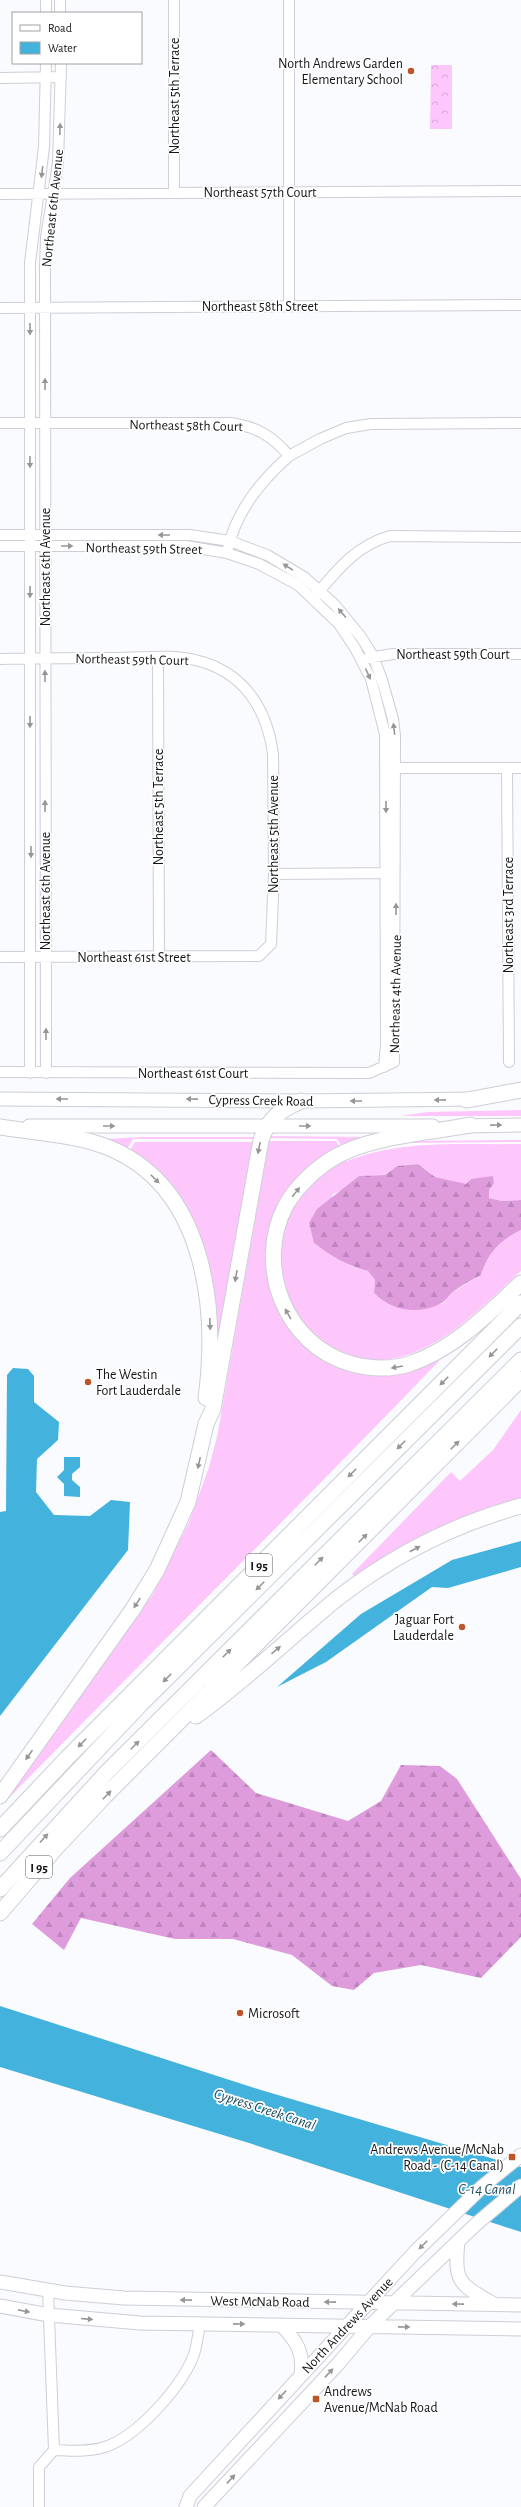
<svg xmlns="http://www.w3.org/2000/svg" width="521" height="2507" font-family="'Alegreya Sans',sans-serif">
	<defs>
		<pattern id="forest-firs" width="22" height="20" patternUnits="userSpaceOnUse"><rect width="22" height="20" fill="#df9cdd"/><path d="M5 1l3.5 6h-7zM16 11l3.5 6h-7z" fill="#be86bd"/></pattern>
		<pattern id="park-crowns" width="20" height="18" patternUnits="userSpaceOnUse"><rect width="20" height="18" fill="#fec7fc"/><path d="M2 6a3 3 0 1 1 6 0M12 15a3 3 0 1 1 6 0" fill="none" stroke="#d9aad7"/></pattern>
	</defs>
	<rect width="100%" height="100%" fill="#fafbff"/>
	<path fill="#fec7fc" d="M 521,1110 L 521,1116 L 400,1116 L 428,1112 Z
		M 270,1136 L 364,1137 L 364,1139 L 343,1148 L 337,1139 L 269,1138 Z
		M 143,1137 L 253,1137 L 253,1139 L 133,1139 L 126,1151 L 106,1139 Z
		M 521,1140 L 521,1142 L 406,1143 L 412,1141 Z
		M 269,1141 L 336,1141 L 341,1149 L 295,1184 L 268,1270 L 324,1357 L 415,1369 L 440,1360 C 298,1508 152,1651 9,1798 L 7,1796 L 153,1594 L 189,1522 L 209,1467 L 217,1437 Z
		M 135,1142 L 253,1142 L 217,1357 L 199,1240 L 129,1152 Z
		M 521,1144 L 521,1200 L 502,1201 L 489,1198 L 489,1190 L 494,1182 L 481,1179 L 471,1179 L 466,1185 L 435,1177 L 418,1164 L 397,1166 L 385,1175 L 359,1176 L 343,1190 L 333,1194 L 314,1243 C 331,1255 347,1267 368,1271 L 375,1280 L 374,1293 C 395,1316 414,1306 442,1304 L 453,1292 L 481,1275 C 487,1254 501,1239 521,1230 L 521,1271 C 487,1302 454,1338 410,1354 C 350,1377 291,1335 280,1274 C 279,1268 280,1260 281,1253 C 281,1240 282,1227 288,1215 C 301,1189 322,1174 345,1158 L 347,1161 C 402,1139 463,1145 521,1144 Z
		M 521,1410 L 521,1498 C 461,1518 407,1541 355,1577 L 352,1574 L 451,1472 L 460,1481 L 493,1450 Z"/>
	<path fill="url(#forest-firs)" d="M 418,1164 L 435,1177 L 466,1184 L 471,1179 L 493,1176 L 494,1183 L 489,1190 L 489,1198 L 502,1201 L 521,1200 L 521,1230 C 501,1239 487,1254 481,1275 C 472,1280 462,1285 454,1291 C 449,1295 446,1301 440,1304 C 418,1315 391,1311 374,1293 L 375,1280 L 368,1271 C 347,1266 331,1256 314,1243 L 309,1223 L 317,1209 L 359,1176 L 385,1175 L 397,1166 Z
		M 211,1750 L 256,1793 L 348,1821 L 381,1801 L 401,1765 L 440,1766 L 457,1779 L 521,1879 L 521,1937 L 481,1978 L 421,1965 L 374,1973 L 354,1990 L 332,1986 L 292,1955 L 233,1939 L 175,1939 L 81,1918 L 64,1950 L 32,1924 L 70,1878 Z"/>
	<path fill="url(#park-crowns)" d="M 431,65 L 452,65 L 452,129 L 430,129 Z"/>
	<path fill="#43b2dd" d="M 13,1368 L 28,1369 L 34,1376 L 34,1402 L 59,1422 L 58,1440 L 37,1459 L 36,1492 L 54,1515 L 90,1516 L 111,1500 L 130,1502 L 128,1550 L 0,1716 L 0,1512 L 6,1511 L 7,1375 Z
		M 64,1457 L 80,1457 L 80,1467 L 72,1474 L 72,1480 L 80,1487 L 80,1497 L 64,1496 L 64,1484 L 57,1477 L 64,1470 Z
		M 521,1541 L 521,1567 L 448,1588 L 432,1587 L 326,1662 L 277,1687 L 361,1614 L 452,1560 Z
		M 0,2006 L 261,2090 L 521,2167 L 521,2232 L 249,2143 L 0,2067 Z"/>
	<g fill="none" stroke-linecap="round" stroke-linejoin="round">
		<defs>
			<path id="minor" d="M 60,0 L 60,13
				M 289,0 L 289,306
				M 46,13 L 46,0
				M 0,78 L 61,77
				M 174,192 L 174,0
				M 0,194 L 521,191
				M 0,308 L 521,305
				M 0,423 L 230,423 C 255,426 273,436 289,456 L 320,439 L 346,428 L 371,424 L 521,423
				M 0,535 L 190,535 L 230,541 L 267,555 L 304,577 L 335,605 L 361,637 L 373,656 L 382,680 L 393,719 L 395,736 L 394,1062 L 369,1073 L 0,1072
				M 0,546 L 186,546 L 227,553 L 259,564 L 298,585 L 339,624 L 355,648 L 371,679 L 385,734 L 386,1045 L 384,1067
				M 228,548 C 237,510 261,481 289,456
				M 316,595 C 337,570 357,545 390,536 L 521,537
				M 158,658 L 159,956
				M 368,658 L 393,654 L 521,654
				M 0,659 C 39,658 77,658 116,658 C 141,658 171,654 195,660 C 243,671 267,708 273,754 L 274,874 L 271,944 L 259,956 L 0,957
				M 391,768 L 521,768
				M 507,768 L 509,1062
				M 274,874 L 392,873
				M 30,1073 L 30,263 L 44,147 L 46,63
				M 46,1073 L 45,269 L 46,237 L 58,163 L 61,63
				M 54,2450 C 70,2451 89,2452 105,2447 C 138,2436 180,2388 193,2357 C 197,2347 198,2334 200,2324
				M 39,2507 L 39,2467 L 54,2450 L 48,2291"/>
			<path id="major" d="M 0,1099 L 301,1101 L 477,1099
				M 29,1126 L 433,1126
				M 461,1126 L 521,1125
				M 458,2241 C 454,2283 459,2284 494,2304
				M 0,2282 L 65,2293 L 124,2298 L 521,2305
				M 0,2306 L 49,2315 L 140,2323 L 521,2329
				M 281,2325 C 296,2340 304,2352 301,2375
				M 186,2507 L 190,2496 L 415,2252 L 483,2186 L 521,2155
				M 204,2507 L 338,2364 L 370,2326 L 475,2225 L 521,2186"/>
			<path id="highway" d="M 467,1100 L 521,1090
				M 470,1125 C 429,1133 371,1136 335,1157 C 316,1168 297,1186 286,1205 C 254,1265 285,1346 352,1364 C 371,1369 390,1370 409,1364 C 453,1350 488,1314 521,1283
				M 0,1127 C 35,1133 74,1134 107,1147 C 205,1186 218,1307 206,1398
				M 196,1716 C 246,1680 290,1637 338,1598 C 392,1556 455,1524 521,1506
				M 0,1796 L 133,1609 L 157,1570 L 188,1502 L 206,1424 L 213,1409 L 261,1140 C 268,1119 280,1110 301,1101
				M 0,1829 L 67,1758 L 521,1303
				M 0,1853 L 140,1705 L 521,1326
				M 0,1889 L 107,1772 L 521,1360
				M 0,1913 L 55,1849 L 105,1796 L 521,1379"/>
		</defs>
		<use href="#minor" stroke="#cdced7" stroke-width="12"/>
		<use href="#major" stroke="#cdced7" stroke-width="15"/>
		<use href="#highway" stroke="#cdced7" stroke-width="17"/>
		<use href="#minor" stroke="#fff" stroke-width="10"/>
		<use href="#major" stroke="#fff" stroke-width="13"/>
		<use href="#highway" stroke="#fff" stroke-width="15"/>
	</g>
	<defs><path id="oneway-solid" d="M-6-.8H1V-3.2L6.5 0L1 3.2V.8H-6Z"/></defs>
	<g fill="#969697">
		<use href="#oneway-solid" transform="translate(60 129) rotate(-88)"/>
		<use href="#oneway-solid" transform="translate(42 172) rotate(97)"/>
		<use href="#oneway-solid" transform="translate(30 329) rotate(90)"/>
		<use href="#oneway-solid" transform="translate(45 384) rotate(-90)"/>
		<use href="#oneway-solid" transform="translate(30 462) rotate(90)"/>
		<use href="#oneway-solid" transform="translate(164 535) rotate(180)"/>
		<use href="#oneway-solid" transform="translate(67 546)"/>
		<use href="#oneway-solid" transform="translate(288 567) rotate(-148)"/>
		<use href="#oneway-solid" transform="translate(30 592) rotate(90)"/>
		<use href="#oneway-solid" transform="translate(342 613) rotate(-131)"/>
		<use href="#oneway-solid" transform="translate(368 674) rotate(66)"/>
		<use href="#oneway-solid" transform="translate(45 676) rotate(-90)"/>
		<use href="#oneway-solid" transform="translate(30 722) rotate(90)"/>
		<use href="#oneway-solid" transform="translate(394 729) rotate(-97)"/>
		<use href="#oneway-solid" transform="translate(45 806) rotate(-90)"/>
		<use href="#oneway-solid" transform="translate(386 807) rotate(90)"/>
		<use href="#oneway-solid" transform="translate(31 852) rotate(90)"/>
		<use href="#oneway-solid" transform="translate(396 909) rotate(-90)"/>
		<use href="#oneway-solid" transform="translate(46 1034) rotate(-90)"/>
		<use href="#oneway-solid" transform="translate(62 1099) rotate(180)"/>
		<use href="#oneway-solid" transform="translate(192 1099) rotate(-179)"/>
		<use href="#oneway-solid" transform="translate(440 1100) rotate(179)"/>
		<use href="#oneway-solid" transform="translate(356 1101) rotate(180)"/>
		<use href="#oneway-solid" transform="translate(496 1125) rotate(-1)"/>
		<use href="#oneway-solid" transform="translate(109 1126)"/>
		<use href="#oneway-solid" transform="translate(305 1126)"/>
		<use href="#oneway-solid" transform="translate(259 1148) rotate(101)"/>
		<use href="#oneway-solid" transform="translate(155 1179) rotate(45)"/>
		<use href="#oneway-solid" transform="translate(296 1192) rotate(-51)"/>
		<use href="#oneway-solid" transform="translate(236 1276) rotate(100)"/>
		<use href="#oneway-solid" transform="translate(288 1314) rotate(-120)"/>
		<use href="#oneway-solid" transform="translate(210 1324) rotate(88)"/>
		<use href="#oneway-solid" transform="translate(493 1353) rotate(135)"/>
		<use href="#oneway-solid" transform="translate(397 1367) rotate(170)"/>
		<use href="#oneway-solid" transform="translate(444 1381) rotate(135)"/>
		<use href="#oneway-solid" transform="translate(401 1445) rotate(135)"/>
		<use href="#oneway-solid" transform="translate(455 1445) rotate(-45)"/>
		<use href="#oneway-solid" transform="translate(199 1463) rotate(102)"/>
		<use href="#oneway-solid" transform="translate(352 1473) rotate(135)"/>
		<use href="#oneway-solid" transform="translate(363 1538) rotate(-45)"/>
		<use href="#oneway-solid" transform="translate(415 1549) rotate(-28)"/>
		<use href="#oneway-solid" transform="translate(319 1561) rotate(-45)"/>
		<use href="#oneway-solid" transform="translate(260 1586) rotate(135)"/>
		<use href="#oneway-solid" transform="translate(137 1603) rotate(123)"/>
		<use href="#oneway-solid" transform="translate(276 1650) rotate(-40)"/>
		<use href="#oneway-solid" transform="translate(227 1653) rotate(-45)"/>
		<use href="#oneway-solid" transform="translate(167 1678) rotate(135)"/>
		<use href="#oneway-solid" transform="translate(82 1743) rotate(135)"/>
		<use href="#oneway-solid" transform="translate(135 1745) rotate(-45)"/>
		<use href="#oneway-solid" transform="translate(29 1755) rotate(125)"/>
		<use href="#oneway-solid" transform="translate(107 1795) rotate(-46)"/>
		<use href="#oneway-solid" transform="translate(44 1838) rotate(-48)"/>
		<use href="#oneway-solid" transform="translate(423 2245) rotate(135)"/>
		<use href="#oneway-solid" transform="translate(186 2300) rotate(-179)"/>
		<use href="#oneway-solid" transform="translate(330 2302) rotate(-179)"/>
		<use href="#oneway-solid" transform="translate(458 2304) rotate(-179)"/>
		<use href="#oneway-solid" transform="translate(24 2311) rotate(11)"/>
		<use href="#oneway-solid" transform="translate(87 2319) rotate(5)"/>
		<use href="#oneway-solid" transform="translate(239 2324) rotate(1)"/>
		<use href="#oneway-solid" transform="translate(404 2327) rotate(1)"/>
		<use href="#oneway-solid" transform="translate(329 2373) rotate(-47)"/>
		<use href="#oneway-solid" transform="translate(282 2395) rotate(133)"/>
		<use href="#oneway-solid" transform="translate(231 2479) rotate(-47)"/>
	</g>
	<g fill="#bd572a" stroke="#fff" stroke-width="1.5">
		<circle cx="411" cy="71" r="4"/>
		<circle cx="88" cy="1382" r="4"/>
		<circle cx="462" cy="1627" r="4"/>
		<circle cx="240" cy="2013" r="4"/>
		<rect x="508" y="2153" width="8" height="8" rx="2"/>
		<rect x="312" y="2395" width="8" height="8" rx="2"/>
	</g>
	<g text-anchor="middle" stroke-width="3.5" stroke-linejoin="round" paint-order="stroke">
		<g fill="#fff" stroke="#5b5c5d" stroke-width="1">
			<rect x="246" y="1554" width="26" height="22" rx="3"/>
			<rect x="26" y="1856" width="26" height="22" rx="3"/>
		</g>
		<g font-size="13" font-weight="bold" fill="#151618">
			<text x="259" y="1570">I 95</text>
			<text x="39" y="1872">I 95</text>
		</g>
		<g font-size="14" fill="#151618" stroke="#fff" text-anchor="end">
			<text x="403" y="68">North Andrews Garden<tspan x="403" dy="16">Elementary School</tspan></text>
			<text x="96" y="1379" text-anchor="start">The Westin<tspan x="96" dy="16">Fort Lauderdale</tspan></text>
			<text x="454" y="1624">Jaguar Fort<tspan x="454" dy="16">Lauderdale</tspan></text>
			<text x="248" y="2018" text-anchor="start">Microsoft</text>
			<text x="504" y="2154">Andrews Avenue/McNab<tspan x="504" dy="16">Road - (C-14 Canal)</tspan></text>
			<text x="324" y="2396" text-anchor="start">Andrews<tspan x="324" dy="16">Avenue/McNab Road</tspan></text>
		</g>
		<g font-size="14" fill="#151618" stroke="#fff">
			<text transform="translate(174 96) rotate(-90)" y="5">Northeast 5th Terrace</text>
			<text x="260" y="197">Northeast 57th Court</text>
			<text transform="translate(52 208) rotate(-84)" y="5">Northeast 6th Avenue</text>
			<text x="260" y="311">Northeast 58th Street</text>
			<text transform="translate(186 425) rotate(1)" y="5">Northeast 58th Court</text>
			<text transform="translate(144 548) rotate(1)" y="5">Northeast 59th Street</text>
			<text transform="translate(45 567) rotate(-90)" y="5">Northeast 6th Avenue</text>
			<text x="453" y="659">Northeast 59th Court</text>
			<text transform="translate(132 659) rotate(1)" y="5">Northeast 59th Court</text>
			<text transform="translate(158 807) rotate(-90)" y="5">Northeast 5th Terrace</text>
			<text transform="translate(273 834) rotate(-90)" y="5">Northeast 5th Avenue</text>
			<text transform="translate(45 891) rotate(-90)" y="5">Northeast 6th Avenue</text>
			<text transform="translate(508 915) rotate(-90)" y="5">Northeast 3rd Terrace</text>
			<text x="134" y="962">Northeast 61st Street</text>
			<text transform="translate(395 994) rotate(-89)" y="5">Northeast 4th Avenue</text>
			<text x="193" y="1078">Northeast 61st Court</text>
			<text transform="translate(261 1100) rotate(1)" y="5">Cypress Creek Road</text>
			<text transform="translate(260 2301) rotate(1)" y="5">West McNab Road</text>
			<text transform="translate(347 2325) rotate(-47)" y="5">North Andrews Avenue</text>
		</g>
		<g font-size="15" font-style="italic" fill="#204e61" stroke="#fff">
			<text transform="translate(265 2109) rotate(18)" y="5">Cypress Creek Canal</text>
			<text x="487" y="2194">C-14 Canal</text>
		</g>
	</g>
	<rect x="12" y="12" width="130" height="52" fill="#ffffff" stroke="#a1a2a3"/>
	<rect x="20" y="25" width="20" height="6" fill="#ffffff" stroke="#a1a2a3"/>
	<text x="48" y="32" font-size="12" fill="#151618">Road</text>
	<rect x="20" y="42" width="20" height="12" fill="#43b2dd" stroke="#a1a2a3"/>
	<text x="48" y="52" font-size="12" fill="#151618">Water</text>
</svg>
